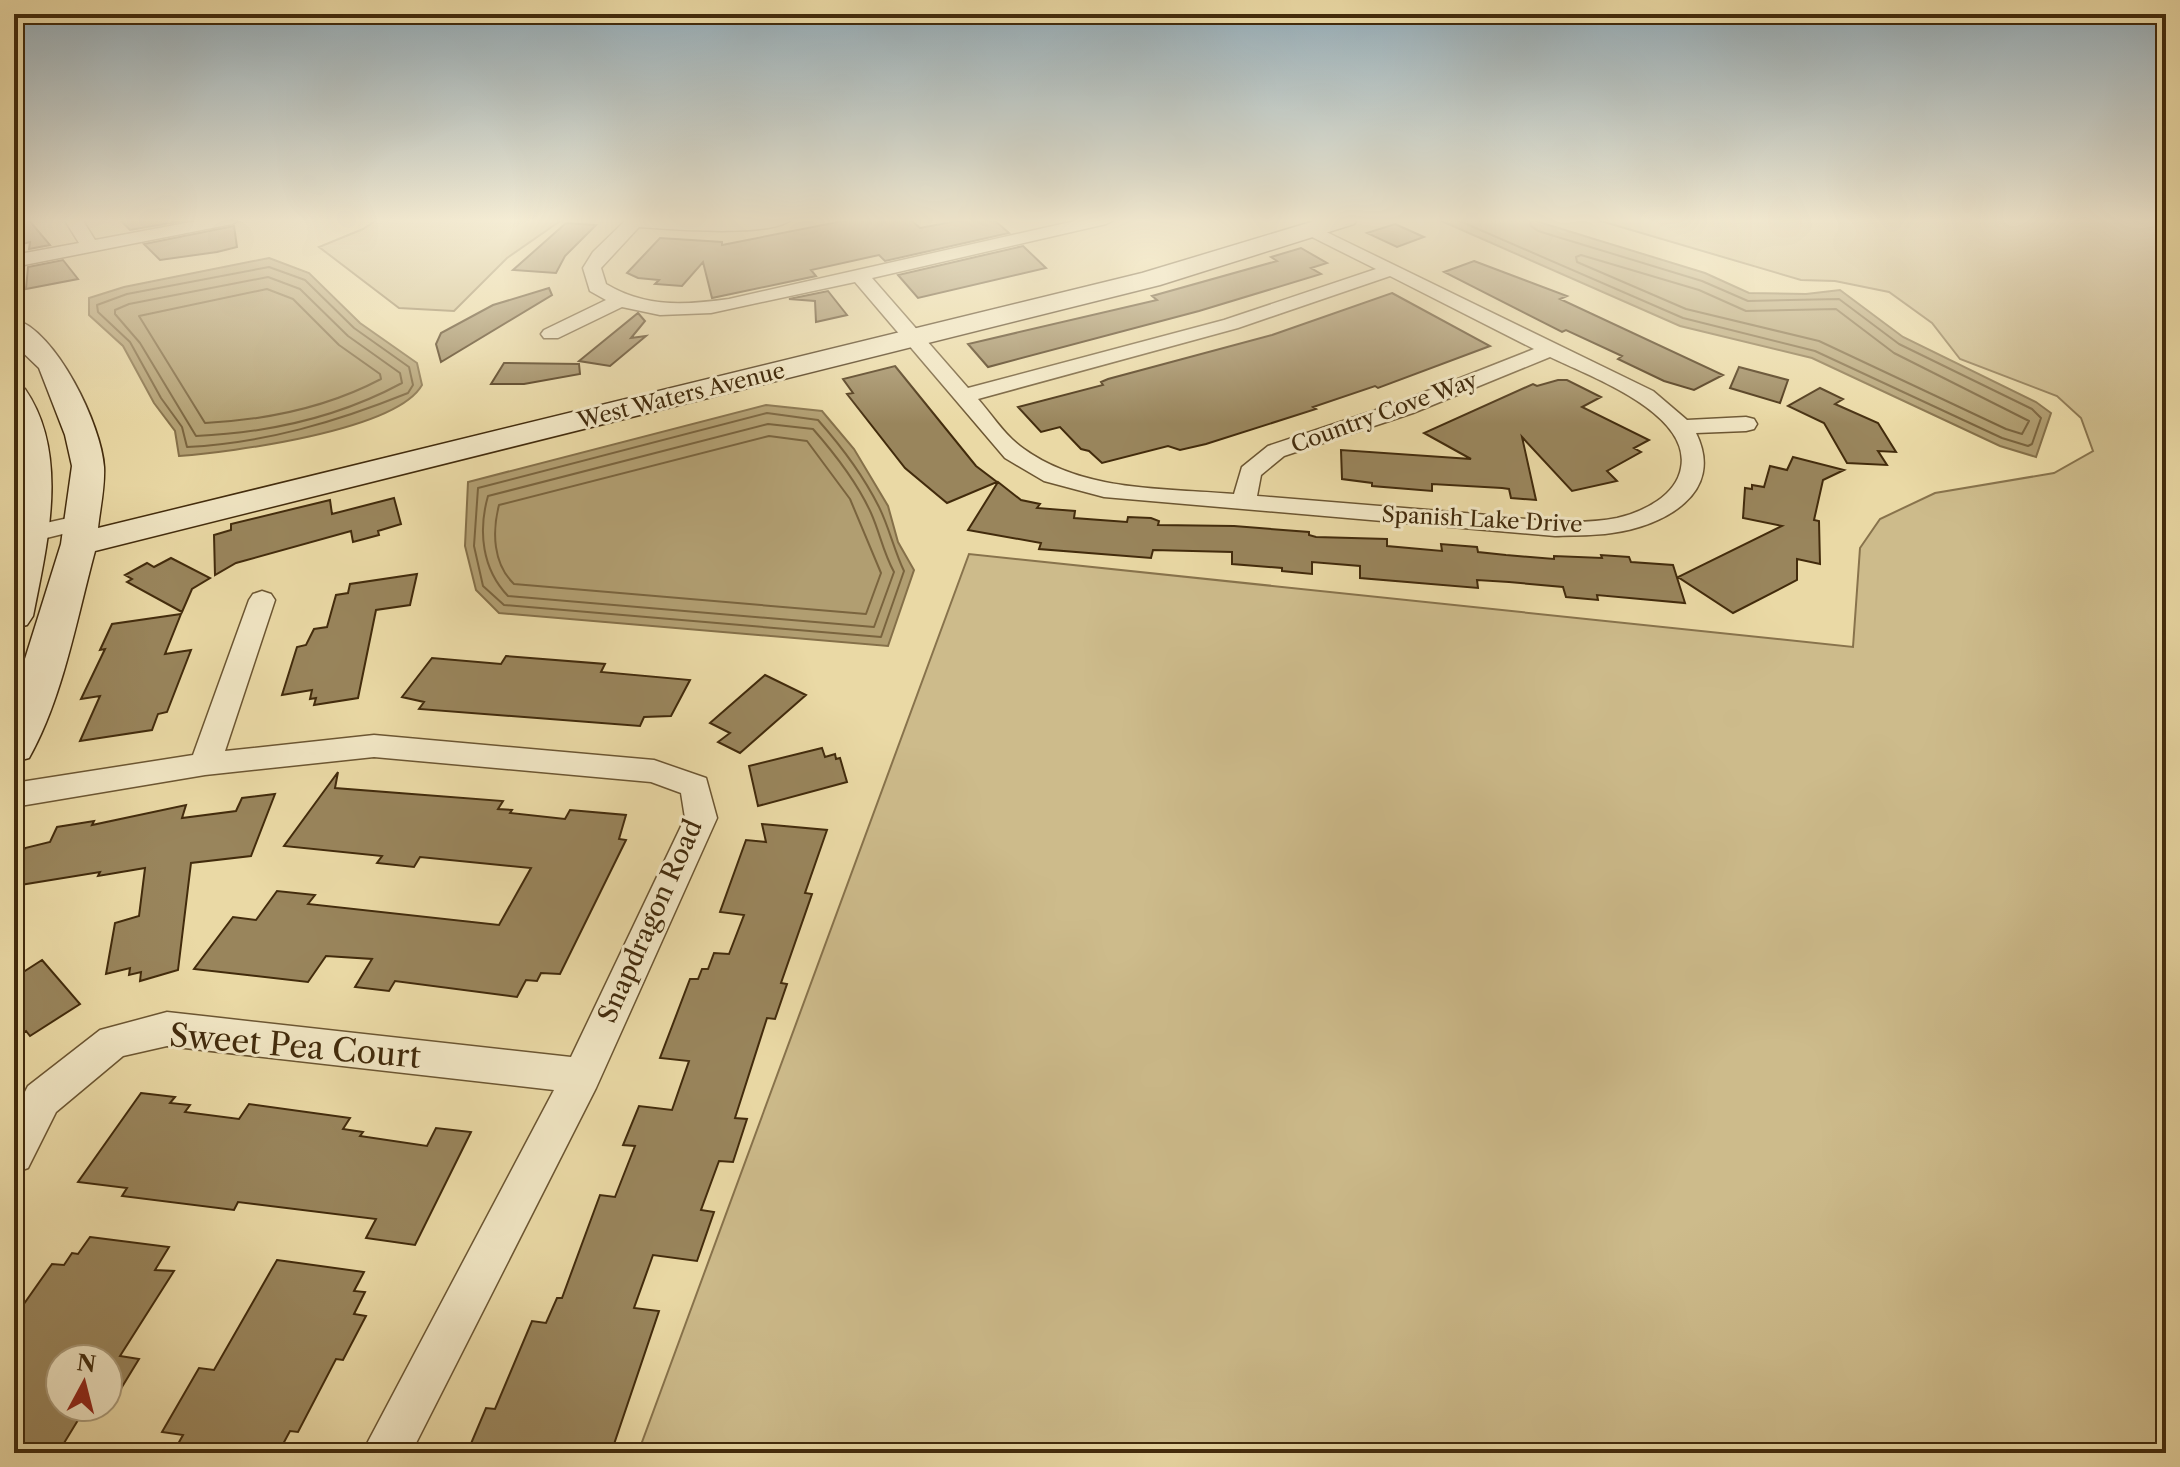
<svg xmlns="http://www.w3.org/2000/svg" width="2180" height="1467" font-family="'Libre Caslon Text',serif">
	<rect width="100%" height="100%" fill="#ead9a5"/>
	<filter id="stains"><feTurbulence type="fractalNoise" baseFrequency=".0025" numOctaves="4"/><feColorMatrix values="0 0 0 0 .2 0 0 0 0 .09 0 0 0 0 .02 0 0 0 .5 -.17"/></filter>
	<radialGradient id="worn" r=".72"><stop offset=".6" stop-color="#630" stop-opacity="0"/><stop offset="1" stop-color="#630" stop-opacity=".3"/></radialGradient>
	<path fill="#cdbb8b" stroke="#88734c" stroke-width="2" d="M 378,219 L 563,219 L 507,258 L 454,311 L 399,308 L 319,247 L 363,229 Z
		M 1594,219 L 2166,219 L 2166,1453 L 638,1453 L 969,554 L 1853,647 L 1860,548 L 1880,519 L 1935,493 L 2054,473 L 2093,451 L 2081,418 L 2057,396 L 1960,359 L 1932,323 L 1889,292 L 1835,281 L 1801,280 Z"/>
	<path fill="#b19e71" stroke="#857049" stroke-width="2" d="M 1437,219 L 1529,219 L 1705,273 L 1749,293 L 1806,294 L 1840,290 L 1903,337 L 2036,402 L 2051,413 L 2036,457 L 2000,446 L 1812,358 L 1680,326 Z
		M 269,258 L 309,273 L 360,323 L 417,363 L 422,385 C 396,431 231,452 179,456 L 175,431 L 154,403 L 123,346 L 89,315 L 89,298 L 124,287 Z
		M 766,405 L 822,411 L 854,449 L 888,506 L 898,542 L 914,570 L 888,646 L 499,613 L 476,590 L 465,546 L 468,482 Z"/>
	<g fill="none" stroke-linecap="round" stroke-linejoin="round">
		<path stroke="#7a643e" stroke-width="2" d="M 1455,219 L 1683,318 L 1815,351 L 2002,438 L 2028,446 L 2032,444 L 2041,418 L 2032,409 L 1899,344 L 1839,299 L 1748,301 L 1702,281 L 1538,231 L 1531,226 L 1529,219
			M 1581,255 L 1699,290 L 1746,311 L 1836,309 L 1894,353 L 2029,421 L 2022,434 L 2006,429 L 1819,341 L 1686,309 L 1577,262 L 1576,257 Z
			M 269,267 L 305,280 L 354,328 L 409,367 L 413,385 L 408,393 C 336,422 265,443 187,447 L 182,427 L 161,398 L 130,342 L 98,312 L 97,305 L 127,294 Z
			M 268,277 L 300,289 L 348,336 L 400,373 L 402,383 C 339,417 267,433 196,436 L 140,343 L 115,314 L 115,310 L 129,304 Z
			M 267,289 L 293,299 L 339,345 L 380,374 L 381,379 C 328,407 265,420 205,423 L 139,316 Z
			M 767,413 L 818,420 C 842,447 863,475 879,507 C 889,527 894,550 904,571 L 881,637 L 504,605 L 483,586 L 474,546 L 478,488 Z
			M 768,424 L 813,429 C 835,454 857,482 871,513 C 880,533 883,552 894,572 L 874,627 L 508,596 C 482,569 478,531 488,496 Z
			M 769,436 L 807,441 L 850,499 L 881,573 L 866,614 L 514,584 C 493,564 492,532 499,505 Z"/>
	</g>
	<path fill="#99855c" stroke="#422b0c" stroke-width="2" d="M 14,219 L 28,219 L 50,245 L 29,249 L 30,242 L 14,246 Z
		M 119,219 L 193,219 L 130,230 Z
		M 853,219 L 910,219 L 920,228 L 968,219 L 993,219 L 1009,233 L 885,261 L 879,255 L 811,270 L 816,276 L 712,298 L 703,262 L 682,286 L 655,284 L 659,280 L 638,278 L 627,273 L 660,238 L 722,242 L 722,245 Z
		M 566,223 L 596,225 L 565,256 L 556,273 L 513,270 Z
		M 1395,224 L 1424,237 L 1397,247 L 1367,233 Z
		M 234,226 L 237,247 L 217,252 L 160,260 L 144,244 Z
		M 1023,246 L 1046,268 L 918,298 L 898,275 Z
		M 1301,248 L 1327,263 L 1311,268 L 1321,274 L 1199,311 L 988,367 L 968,344 L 1157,300 L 1152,296 L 1277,261 L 1271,257 Z
		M 63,260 L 78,279 L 26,289 L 28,267 Z
		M 1474,261 L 1567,296 L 1560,299 L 1723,375 L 1694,390 L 1664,381 L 1618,359 L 1622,356 L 1566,330 L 1562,332 L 1444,272 Z
		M 549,288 L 552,295 L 441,362 L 436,344 L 441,333 L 493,305 Z
		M 828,291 L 847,315 L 816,322 L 815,301 L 789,299 Z
		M 1392,293 L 1490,346 L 1378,388 L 1375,386 L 1313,407 L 1316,409 L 1206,444 L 1180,450 L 1168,446 L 1102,463 L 1089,451 L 1081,449 L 1060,427 L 1041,432 L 1018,407 L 1103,385 L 1101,382 L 1108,379 L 1272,335 Z
		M 638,313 L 645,321 L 631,338 L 646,336 L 610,366 L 579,361 Z
		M 504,363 L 579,364 L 580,374 L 524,384 L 491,384 Z
		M 895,366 L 976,466 L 997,482 L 947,503 L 905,468 L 847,394 L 853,393 L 843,379 Z
		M 1739,367 L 1788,380 L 1780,403 L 1730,388 Z
		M 1558,380 L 1567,380 L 1601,397 L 1582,407 L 1649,440 L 1634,448 L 1641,452 L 1607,471 L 1617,481 L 1572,491 L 1522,437 L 1536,500 L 1511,498 L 1509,489 L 1502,488 L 1432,484 L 1432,491 L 1372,486 L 1372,483 L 1342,479 L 1341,450 L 1471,459 L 1424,433 L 1533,384 L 1537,386 Z
		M 1820,388 L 1843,399 L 1835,404 L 1878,423 L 1896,452 L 1878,451 L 1887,465 L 1847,463 L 1824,423 L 1788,406 Z
		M 1793,457 L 1844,470 L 1823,480 L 1814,520 L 1819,521 L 1820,564 L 1797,559 L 1797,580 L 1733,613 L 1678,577 L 1782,526 L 1743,518 L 1745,488 L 1752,489 L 1752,485 L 1764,487 L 1770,466 L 1787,470 Z
		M 998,482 L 1021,500 L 1040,504 L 1037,508 L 1075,511 L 1074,518 L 1127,522 L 1128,517 L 1151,518 L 1159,521 L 1158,525 L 1234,526 L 1309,532 L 1309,535 L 1316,537 L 1387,539 L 1387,546 L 1442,551 L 1441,544 L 1477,547 L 1478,552 L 1506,555 L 1554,559 L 1554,556 L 1602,558 L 1601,555 L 1629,557 L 1631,562 L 1673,565 L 1685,603 L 1597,595 L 1598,600 L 1566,597 L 1563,587 L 1509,582 L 1477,580 L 1478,588 L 1360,578 L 1360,566 L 1312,562 L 1312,574 L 1282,571 L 1282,568 L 1232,564 L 1232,552 L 1153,550 L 1151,558 L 1039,549 L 1041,543 L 968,530 Z
		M 394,498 L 401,524 L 378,531 L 379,535 L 353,542 L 351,531 L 236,563 L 215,575 L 214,535 L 231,530 L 231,524 L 330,500 L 332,514 Z
		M 171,558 L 210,578 L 192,589 L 182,612 L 127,582 L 132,579 L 125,575 L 147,563 L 154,567 Z
		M 417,574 L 410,605 L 376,610 L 358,698 L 314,705 L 316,698 L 310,699 L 312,690 L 282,695 L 297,647 L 306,645 L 314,629 L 327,627 L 336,595 L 348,593 L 350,584 Z
		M 181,614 L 165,654 L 191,650 L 167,712 L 158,714 L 152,730 L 80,741 L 100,696 L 81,699 L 105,649 L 100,650 L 112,624 Z
		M 506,656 L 605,664 L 601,672 L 690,680 L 671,716 L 644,717 L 640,726 L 419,709 L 424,702 L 402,697 L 432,658 L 501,664 Z
		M 765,675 L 806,695 L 740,753 L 718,742 L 730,733 L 710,723 Z
		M 822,748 L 825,757 L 835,754 L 836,759 L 840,758 L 847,782 L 758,806 L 749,766 Z
		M 338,772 L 335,788 L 503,801 L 498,809 L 512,810 L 510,813 L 565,819 L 570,810 L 626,815 L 619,839 L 626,840 L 560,974 L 541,973 L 537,981 L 526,980 L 517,997 L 395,981 L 389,991 L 355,987 L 372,959 L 326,956 L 308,982 L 194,969 L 233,917 L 256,920 L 277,891 L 315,895 L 308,904 L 499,925 L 531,868 L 420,857 L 414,867 L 377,863 L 382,856 L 284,846 Z
		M 275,794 L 251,856 L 191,863 L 178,970 L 140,981 L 141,972 L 129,975 L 130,968 L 106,974 L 115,923 L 139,916 L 145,868 L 98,876 L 100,872 L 14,886 L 14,871 L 25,848 L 50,842 L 57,827 L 94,821 L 92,825 L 186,805 L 182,818 L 236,811 L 242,798 Z
		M 762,824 L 827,830 L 805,893 L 812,894 L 781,983 L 787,984 L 775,1019 L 767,1018 L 735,1118 L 747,1119 L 733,1162 L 719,1161 L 701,1210 L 714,1212 L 697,1261 L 653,1255 L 634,1308 L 659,1311 L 611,1453 L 467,1453 L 486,1408 L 495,1409 L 532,1321 L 546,1323 L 557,1298 L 562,1298 L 600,1195 L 615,1197 L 635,1146 L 623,1145 L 639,1106 L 672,1110 L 689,1061 L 660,1058 L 690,979 L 698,979 L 702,969 L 708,969 L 714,953 L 729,954 L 744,915 L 720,912 L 746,840 L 766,842 Z
		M 42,960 L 80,1004 L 30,1036 L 26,1031 L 14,1039 L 14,978 Z
		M 141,1093 L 175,1097 L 170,1103 L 190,1105 L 185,1112 L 239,1119 L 249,1104 L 350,1118 L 343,1129 L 363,1132 L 360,1136 L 427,1146 L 436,1128 L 471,1132 L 415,1245 L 366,1238 L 376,1219 L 238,1202 L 234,1210 L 122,1196 L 127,1188 L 78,1182 Z
		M 90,1237 L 169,1247 L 155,1270 L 174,1271 L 120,1356 L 139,1359 L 108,1410 L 108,1359 L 60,1359 L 60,1407 L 86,1407 L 61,1448 L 14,1442 L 14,1318 L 52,1264 L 64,1265 L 72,1253 L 78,1254 Z
		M 277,1260 L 364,1272 L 354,1291 L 365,1292 L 354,1314 L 366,1316 L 343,1360 L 336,1359 L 298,1432 L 290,1431 L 282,1446 L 272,1445 L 267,1453 L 173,1453 L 183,1435 L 162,1432 L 199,1368 L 214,1370 Z"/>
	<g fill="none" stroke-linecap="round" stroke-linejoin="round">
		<defs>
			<path id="street" d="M 64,219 L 82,219 L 95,240 L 207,219 L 241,219 L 232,224 L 14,267 L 14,255 L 79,243 Z
				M 627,219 L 792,219 C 772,238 669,229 639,227 L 601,268 L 606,284 C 646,308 685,305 729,299 L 1084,219 L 1115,219 L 1106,224 L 872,278 L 968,388 L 1224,320 L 1376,269 L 1306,234 L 1303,230 L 1312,225 L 1653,391 L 1687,420 L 1746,417 L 1754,419 L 1757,424 L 1754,429 L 1746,431 L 1696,433 C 1726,494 1663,526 1612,533 C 1593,536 1574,535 1555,536 L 1104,497 L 1044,481 L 1005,458 L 855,282 L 711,313 L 660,315 L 622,307 L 558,338 L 544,338 L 541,334 L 544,330 L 606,300 L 590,291 L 583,268 L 593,252 ZM 1390,276 L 1534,349 L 1397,403 L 1268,446 L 1242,467 L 1234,494 C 1163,488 1084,492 1024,449 C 1006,437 992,415 978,399 L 1238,328 ZM 1550,357 C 1589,376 1692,413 1681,468 C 1676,496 1643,512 1617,518 C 1572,527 1522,518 1477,514 C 1404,508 1331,502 1257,496 L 1261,475 L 1284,456 L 1413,413 Z
				M 82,515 L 91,517 L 94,522 L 91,527 L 14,546 L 14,530 Z
				M 262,591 L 271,594 L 275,600 L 225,751 L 374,735 L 654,760 L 706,778 L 717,818 L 596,1088 L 411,1453 L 362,1453 L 554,1090 L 167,1046 L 123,1056 L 56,1112 L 28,1168 L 14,1173 L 14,1113 L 28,1086 L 100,1030 L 167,1012 L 571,1057 L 685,818 L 681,793 L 651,782 L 374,757 L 205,775 L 14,807 L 14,783 L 193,755 L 249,600 L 253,594 Z"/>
			<path id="secondary" d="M 1321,219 L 1357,219 L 1354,224 L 1160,285 L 95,551 C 77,617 63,698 29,758 L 14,762 L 14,694 L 61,544 L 72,466 L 65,435 L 39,368 L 14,344 L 14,319 C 56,330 102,426 104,467 C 105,487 100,509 98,528 L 1142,273 Z
				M 14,386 L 25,389 C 70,454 47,545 33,616 L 27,625 L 14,628 L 17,478 Z"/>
		</defs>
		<use href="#street" stroke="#6c5632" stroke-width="3"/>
		<use href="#secondary" stroke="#422b0c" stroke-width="3"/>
		<use href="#street" fill="#f1e6c4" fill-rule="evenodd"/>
		<use href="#secondary" fill="#f1e6c4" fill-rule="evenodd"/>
	</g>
	<linearGradient id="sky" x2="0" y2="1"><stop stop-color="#92abb8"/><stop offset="0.52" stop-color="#f6eed6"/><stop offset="1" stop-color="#f6eed6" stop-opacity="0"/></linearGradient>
	<rect width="2180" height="424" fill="url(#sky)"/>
	<g text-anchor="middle" stroke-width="6" stroke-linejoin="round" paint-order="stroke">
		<g font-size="22" fill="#422b0c" stroke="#f1e6c4">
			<text transform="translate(681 395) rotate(-14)" y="8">West Waters Avenue</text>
			<text transform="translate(1384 412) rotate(-20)" y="8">Country Cove Way</text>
			<text transform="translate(1482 519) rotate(3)" y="8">Spanish Lake Drive</text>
		</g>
		<g font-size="26" fill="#422b0c" stroke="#f1e6c4">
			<text transform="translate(650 921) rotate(-66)" y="9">Snapdragon Road</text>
		</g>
		<g font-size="32" fill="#422b0c" stroke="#f1e6c4">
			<text transform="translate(295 1046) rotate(5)" y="11">Sweet Pea Court</text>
		</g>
	</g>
	<rect width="2180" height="1467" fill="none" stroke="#ead9a5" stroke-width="48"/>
	<rect x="16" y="16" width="2148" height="1435" fill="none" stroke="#422b0c" stroke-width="4"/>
	<rect x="24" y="24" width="2132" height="1419" fill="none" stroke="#422b0c" stroke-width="2"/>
	<g transform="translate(84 1383) rotate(7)"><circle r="38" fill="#f1e6c4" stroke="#ab9b7a" stroke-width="2"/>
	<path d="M0-6L14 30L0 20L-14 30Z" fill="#8f2418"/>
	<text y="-12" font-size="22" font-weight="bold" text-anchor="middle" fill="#422b0c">N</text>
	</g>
	<rect width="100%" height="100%" filter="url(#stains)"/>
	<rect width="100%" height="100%" fill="url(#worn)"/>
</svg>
